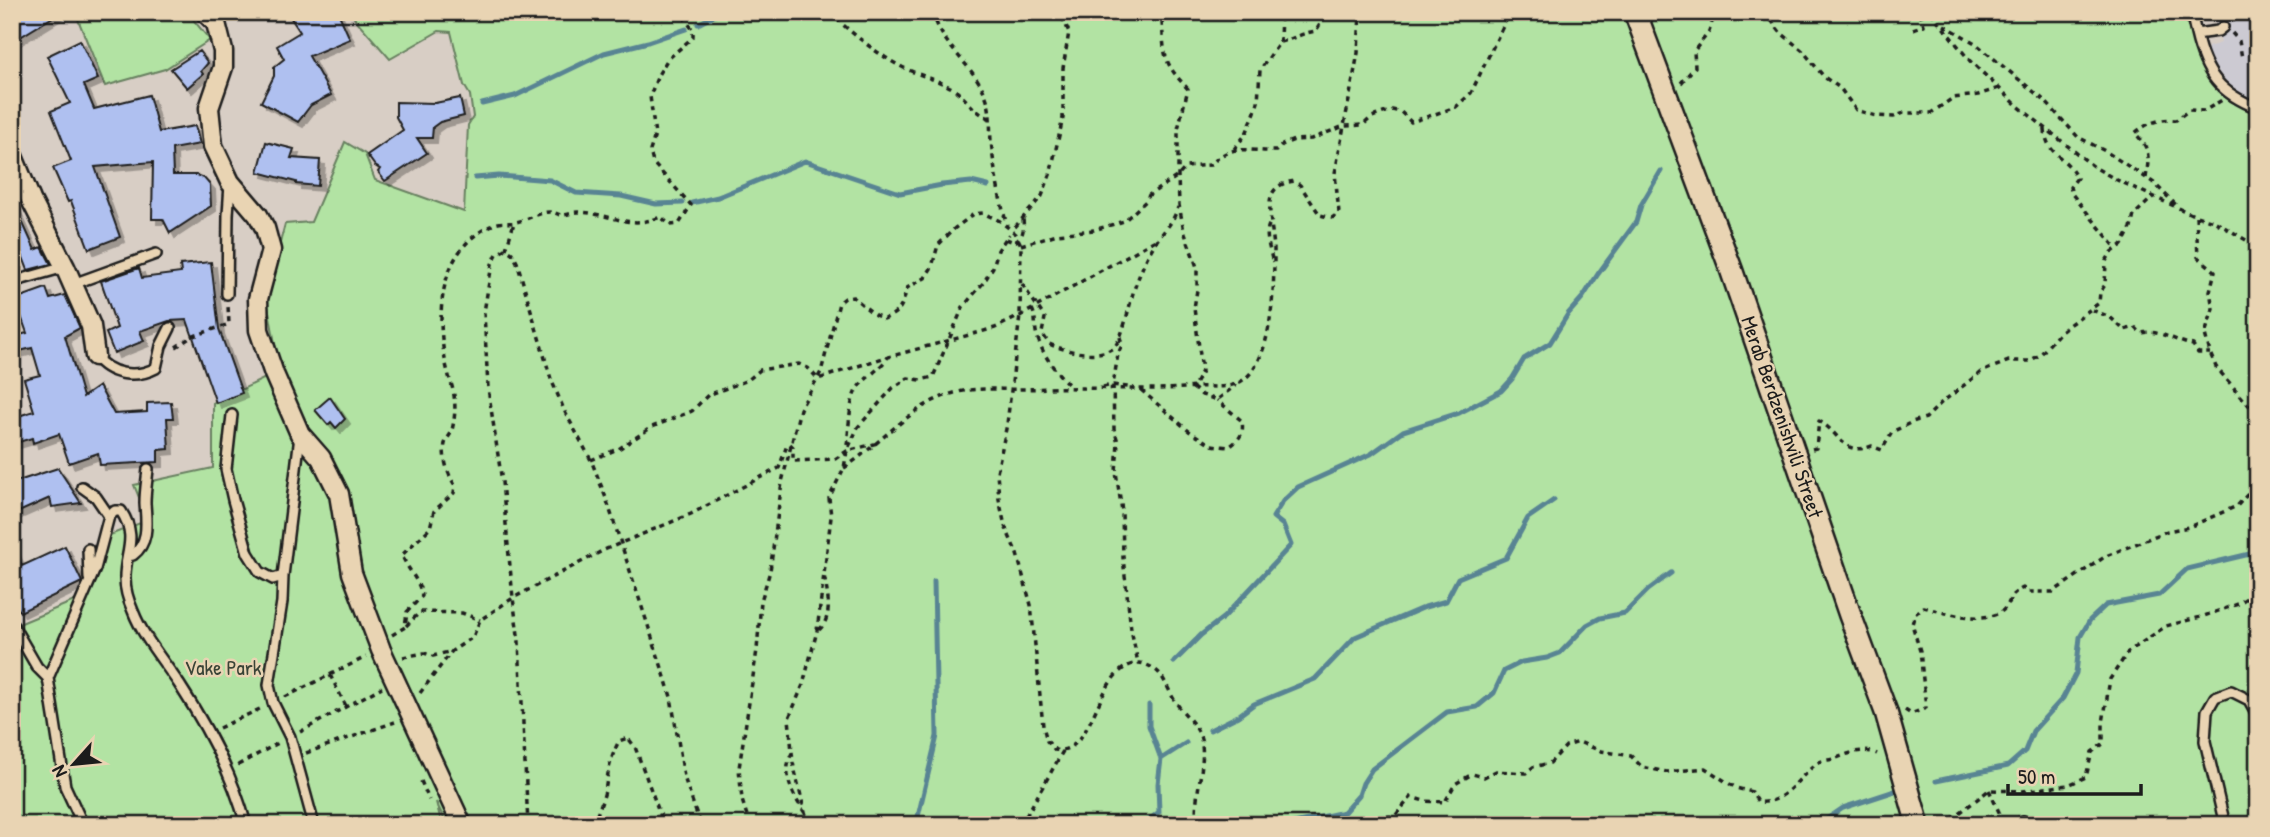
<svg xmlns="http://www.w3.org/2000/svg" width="2270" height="837" font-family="'Patrick Hand',sans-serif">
	<defs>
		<filter id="shadow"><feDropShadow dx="5" dy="5" stdDeviation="0" flood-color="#0004"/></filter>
	</defs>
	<rect width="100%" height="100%" fill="#d8cec5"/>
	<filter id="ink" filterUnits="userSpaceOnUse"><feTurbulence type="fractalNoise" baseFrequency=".0143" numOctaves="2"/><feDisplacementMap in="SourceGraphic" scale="14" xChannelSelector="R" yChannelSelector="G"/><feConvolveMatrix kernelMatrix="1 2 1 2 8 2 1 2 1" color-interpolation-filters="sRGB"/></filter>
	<g filter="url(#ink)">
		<path fill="#cccad2" d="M 2205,12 L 2258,12 L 2258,105 L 2241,96 L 2228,84 L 2210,61 L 2207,54 L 2208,47 L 2221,43 L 2216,22 L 2206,18 Z"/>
		<path fill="#b2e3a3" stroke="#678060" stroke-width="2" d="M 75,12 L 187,12 L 210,40 L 165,69 L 105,86 Z
			M 349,12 L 2185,12 L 2201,63 L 2221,92 L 2230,101 L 2258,111 L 2258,825 L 447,825 L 436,802 L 442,825 L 12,825 L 12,624 L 14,626 L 84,597 L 105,537 L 148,520 L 134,485 L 213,468 L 213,403 L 274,374 L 279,365 L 266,295 L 285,224 L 311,222 L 345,142 L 365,154 L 375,180 L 464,212 L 468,125 L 473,117 L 470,95 L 464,85 L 451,32 L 439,31 L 390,59 Z"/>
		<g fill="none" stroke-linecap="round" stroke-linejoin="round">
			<path stroke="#598493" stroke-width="5" d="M 698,24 L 721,12
				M 482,104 L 515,96 L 604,53 L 648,42 L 686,29
				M 475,178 L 499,176 L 550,180 L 576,193 L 621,196 L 656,204 L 683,203
				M 692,203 L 718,197 L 805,161 L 900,193 L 942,185 L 971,182 L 988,186
				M 1174,662 L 1201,635 L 1224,617 L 1291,545 L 1283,525 L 1273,517 L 1283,501 L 1298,487 L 1371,454 L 1403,431 L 1459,413 L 1501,391 L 1512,379 L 1524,359 L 1550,343 L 1568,314 L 1583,297 L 1598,274 L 1636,222 L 1641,205 L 1661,171
				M 1210,730 L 1238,716 L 1254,704 L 1315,679 L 1355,637 L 1425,607 L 1446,601 L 1458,578 L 1506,558 L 1528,518 L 1554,500
				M 1161,759 L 1186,743
				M 1936,781 L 2008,766 L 2025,751 L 2033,731 L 2063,698 L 2076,673 L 2080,637 L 2090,620 L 2106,605 L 2159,595 L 2187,569 L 2258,552
				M 916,825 L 937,736 L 934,581
				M 1143,825 L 1159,812 L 1158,784 L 1161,759 L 1149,726 L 1149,705
				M 1285,825 L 1344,812 L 1359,795 L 1363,783 L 1372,769 L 1447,712 L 1477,707 L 1494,693 L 1504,671 L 1522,662 L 1547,658 L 1560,653 L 1587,625 L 1600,618 L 1625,613 L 1648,590 L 1671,573
				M 1818,825 L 1843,808 L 1895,791"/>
		</g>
		<path fill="#afc0f0" stroke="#1c1c1c" stroke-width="2" filter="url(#shadow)" d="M 12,12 L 61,12 L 12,42 Z
			M 287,12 L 338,12 L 350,39 L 309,56 L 331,95 L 311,105 L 298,122 L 261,102 L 274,76 L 274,67 L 284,59 L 277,46 L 300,32 Z
			M 80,40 L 98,79 L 84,85 L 94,109 L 149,95 L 159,132 L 195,126 L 200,144 L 172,149 L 173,175 L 196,175 L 204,178 L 210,185 L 211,206 L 170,233 L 163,219 L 152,219 L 153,162 L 95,167 L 120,237 L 89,249 L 71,201 L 68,202 L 53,168 L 71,161 L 51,111 L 70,103 L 47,56 Z
			M 199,51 L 208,63 L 201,71 L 203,74 L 187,88 L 171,69 Z
			M 460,98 L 464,116 L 440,122 L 433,127 L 432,138 L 417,138 L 427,153 L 385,181 L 378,172 L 380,169 L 375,166 L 367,155 L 403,130 L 396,117 L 396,102 L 435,103 Z
			M 266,142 L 294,149 L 291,158 L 320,160 L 318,186 L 296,184 L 296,182 L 258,172 Z
			M 12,199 L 35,250 L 42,247 L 51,264 L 28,270 L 21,252 L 12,256 Z
			M 211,262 L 219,329 L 242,393 L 216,403 L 187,320 L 169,321 L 140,331 L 144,341 L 114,353 L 106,333 L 117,328 L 101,281 L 139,268 L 142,278 L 181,273 L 180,265 Z
			M 46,288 L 50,299 L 65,295 L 80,328 L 65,336 L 83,397 L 99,386 L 114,414 L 147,412 L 147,403 L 171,402 L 173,418 L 167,418 L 169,449 L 158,450 L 158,462 L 100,465 L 98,453 L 69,463 L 59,434 L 33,443 L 32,438 L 12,444 L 12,418 L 34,411 L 24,379 L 40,375 L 32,348 L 12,353 L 12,337 L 27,333 L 15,299 Z
			M 330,397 L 345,419 L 336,428 L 331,422 L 328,425 L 315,410 Z
			M 58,468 L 81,503 L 52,507 L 50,498 L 12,515 L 12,483 Z
			M 12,545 L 22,566 L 65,546 L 82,582 L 20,612 L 12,596 Z"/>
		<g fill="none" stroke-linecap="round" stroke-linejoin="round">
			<defs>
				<path id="service" d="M 2191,12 L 2196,34 L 2218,31 L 2223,27
					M 2196,34 C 2205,73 2220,94 2258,108
					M 12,282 L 65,267
					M 73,284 L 156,254
					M 227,294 L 228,215 L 230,184
					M 95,356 C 109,375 135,379 156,368 L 161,346 L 170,328
					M 232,415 L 226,469 L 233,500 L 248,553 L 260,572 L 273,579 L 283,576
					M 300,436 L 283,576 L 282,602 L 269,685 L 273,703 L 290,737 L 314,825
					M 82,487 L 96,497 L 109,516 L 95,569 L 48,678 L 65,786 L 83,825
					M 109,516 L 115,511 L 121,511 C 139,538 124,554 125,579 C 125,589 129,602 133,611 C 143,637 163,660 179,684 C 207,727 233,775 246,825
					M 88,549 L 89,578
					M 130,552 L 133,555 C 150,542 146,521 145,503 C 145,491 147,480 148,469
					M 12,624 L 37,667 L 48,678
					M 2018,825 L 2023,821 L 2030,825
					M 2225,825 L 2205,741 L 2207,711 L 2215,697 L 2231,691 L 2249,700 L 2258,716"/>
				<path id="minor" d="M 205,12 L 216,23 L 223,51 L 223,67 L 209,108 L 213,146 L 230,182 L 258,215 L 265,228 L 271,250 L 258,299 L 259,330 L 274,374 L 300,434 L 321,458 L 339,494 L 352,573 L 381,650 L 462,825
					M 12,154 L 31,200 L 65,267 L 91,326 L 95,356"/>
				<path id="tertiary" d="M 1635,12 L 1731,269 L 1850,615 L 1886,712 L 1918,825"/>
			</defs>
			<use href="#service" stroke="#1c1c1c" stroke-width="14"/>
			<use href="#minor" stroke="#1c1c1c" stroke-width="23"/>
			<use href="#tertiary" stroke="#1c1c1c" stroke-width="26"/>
			<path stroke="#1c1c1c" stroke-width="3.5" stroke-dasharray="5 5" stroke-linecap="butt" d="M 829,12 C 849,31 878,55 902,67 C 918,75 936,79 952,88 C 966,97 973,112 989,118
				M 933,12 C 941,49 979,67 988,103 C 991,115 990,128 991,141 C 994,168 999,198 1007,225
				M 1160,12 C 1164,27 1162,44 1166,57 C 1170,70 1179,79 1188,89 L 1178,129 L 1178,176 L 1179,205 L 1184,231 L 1197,267 L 1197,290 L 1194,308 L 1202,371 L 1193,388 L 1202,395 L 1217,400 L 1236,385
				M 1765,12 L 1780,32 L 1803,51 L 1824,77 L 1840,88 L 1856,110 L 1876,116 L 1894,117 L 1904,113 L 1931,113 L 1953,98 L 1978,95 L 1999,88
				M 1931,12 L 1970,61 L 2018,106 L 2094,167 L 2117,180 L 2196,216 L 2214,221 L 2258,247
				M 2233,21 L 2246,12
				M 1944,25 L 1975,43 L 2045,101 L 2078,137 L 2105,151 L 2154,183 L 2177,206
				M 1913,29 L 1924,25 L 1920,12
				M 2232,33 L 2239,41 L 2242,58
				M 1280,42 L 1281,12
				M 1681,83 L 1695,67 L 1694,51 L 1709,32 L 1715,12
				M 2045,129 C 2046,156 2067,156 2077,178 L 2070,187 L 2072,194 L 2117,249
				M 1234,149 L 1246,134 L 1255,112 L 1258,102 L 1260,70 L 1280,42 C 1293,39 1302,33 1316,31 L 1323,19 L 1351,12
				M 2146,178 C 2149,156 2151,150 2135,133 C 2147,123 2160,118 2176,120 L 2189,110 L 2204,111 L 2222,100
				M 2196,216 L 2198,257 L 2215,271 L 2210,291 L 2213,309 L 2205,334 L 2210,353 L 2216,367 L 2258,416
				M 1015,227 L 1042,196 L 1050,175 L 1063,118 L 1063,68 L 1069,32 L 1060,12
				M 1006,239 L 1014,242 C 1024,238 1024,228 1023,219
				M 1021,245 L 1057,234 L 1094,230 L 1124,221 L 1147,200 L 1149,195 L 1178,176 L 1186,167 L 1211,165 C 1230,142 1250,152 1276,151 L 1282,145 L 1294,140 L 1311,139 L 1344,126 L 1363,125 L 1372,117 L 1392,110 L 1401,112 L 1411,122 L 1456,107 L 1471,93 L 1505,22 L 1514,12
				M 506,249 L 514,223
				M 1272,259 C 1269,246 1263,230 1272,220
				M 1022,284 L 1045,318 L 1042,333 L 1049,344 C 1066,351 1096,359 1113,348 C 1123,341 1130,300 1135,287 C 1141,270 1148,253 1158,239 C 1168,226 1173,222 1178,207
				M 1032,309 C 1037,319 1034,326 1037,336 C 1044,358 1056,372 1072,388
				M 2092,310 L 2110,317 L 2124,330 L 2135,327 L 2141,333 C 2159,329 2176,342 2193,345 L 2198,353 L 2210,353
				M 1120,337 L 1122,345 L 1118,354 L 1113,385 L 1114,429 L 1118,442 L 1116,472 L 1122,511 L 1123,558 L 1131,629 L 1138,663
				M 176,347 L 191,337 L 229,324 L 228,306
				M 1103,387 L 1113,385 L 1134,388
				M 1141,390 L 1189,431 L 1211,445 L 1229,447 C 1240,439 1244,434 1242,421 L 1217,400
				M 847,445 C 849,431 849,401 857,389 C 863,379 879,371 888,357 L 995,328 L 1020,316 L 1159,238
				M 1812,449 L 1816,448 L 1819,421 C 1841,433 1842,457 1872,446 L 1882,450 L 1892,432 L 1912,422 L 1926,418 L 1941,403 L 1981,372 L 2009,361 L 2029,361 L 2040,355 L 2062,330 L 2099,303 L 2100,292 L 2105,285 L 2106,261 L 2111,253 L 2122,245 L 2131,228 L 2134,215 L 2153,197
				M 591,460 L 620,448 L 652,427 L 692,411 L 708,395 L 748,380 L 760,370 L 799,364 L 808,368 L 818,379 L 886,357
				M 844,468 C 881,444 913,402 958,392 C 979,387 1000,390 1021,389 C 1039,389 1057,387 1074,388 C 1115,388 1155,391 1196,387 C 1210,386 1225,389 1238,383 C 1274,366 1274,285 1274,250 C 1274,238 1267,208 1271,197 C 1274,186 1285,182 1295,181 L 1300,185 L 1320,215 L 1332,218 L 1339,213 L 1335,173 L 1358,53 L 1360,12
				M 406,626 L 420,612 L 462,613 L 480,620
				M 819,630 C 834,616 827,593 824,575
				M 392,635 L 405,627 L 407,612 L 422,596 C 420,581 407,569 402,555 L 430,528 L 434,511 L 454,493 L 455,485 C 448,476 442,456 445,444 C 446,439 451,435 452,430 C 456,414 456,398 451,383 C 434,328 433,249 495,224 C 502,221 510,224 516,222 C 527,220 541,211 552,212 C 557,213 558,215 563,215 C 568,215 573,212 578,212 C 611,213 627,230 661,217 L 670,225 L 679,224 L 691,205 L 653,163 L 650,151 L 655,135 L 650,96 L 658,75 L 667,60 L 693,37 L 693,30 L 680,12
				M 403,657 L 424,653 L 433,656 L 452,651
				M 330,675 L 346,706
				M 420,693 L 452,651 L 473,637 L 480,620 L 513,598 L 604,550 L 691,514 L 769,473 L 779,468 L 787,445 L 790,444 L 793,447 L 793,461 L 835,459 L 847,451 L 878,443
				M 285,697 L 366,657
				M 1905,710 L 1911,714 L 1926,708 L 1920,651 L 1912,624 L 1915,614 L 1924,607 C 1943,613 1991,626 2005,608 C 2014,597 2006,597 2023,588 L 2028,592 L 2053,592 L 2106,556 L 2167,531 L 2189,527 L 2237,506 L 2247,495 L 2258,494
				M 219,728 L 262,708
				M 300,732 L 382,687
				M 306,753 L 395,722
				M 792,753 C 781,774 793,796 805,813
				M 238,765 L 280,742
				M 421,781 L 429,800
				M 1989,790 L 2004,823
				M 528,825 L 519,642 L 513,598 L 502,482 L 488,388 L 484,312 L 492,264 L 497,254 L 506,249 L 512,253 L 517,262 L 551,379 L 565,412 L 591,460 L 606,498 L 664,674 L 671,697 L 684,777 L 697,815 L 702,825
				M 593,825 C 597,814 602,803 605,791 C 608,773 610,758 619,741 L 628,738 L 635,747 L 664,825
				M 750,825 L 742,800 L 739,768 L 757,650 L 761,601 L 770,571 L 782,482 L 800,409 L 821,372 L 839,303 L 845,298 L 853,297 L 875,315 L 884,319 C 902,311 902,306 907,288 L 925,278 L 932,267 L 938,245 L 955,228 L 974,214 L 983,213 L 1000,221 L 1016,234 L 1021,245 L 1020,316 L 1007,424 L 997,472 L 999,499 L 1005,526 L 1017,554 L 1031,605 L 1043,726 L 1047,741 L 1055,750 C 1096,756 1095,666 1139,663 C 1144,663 1154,668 1158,672 C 1166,680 1170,695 1177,704 C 1186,717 1201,728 1202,745 C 1205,771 1193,796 1197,825
				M 808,825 L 793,763 L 789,718 L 803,685 L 817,631 L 831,517 L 829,498 L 844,468 L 847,451 L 858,427 L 893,388 L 908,378 L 921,380 L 933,377 L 963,307 L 984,282 L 993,267 L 998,250 L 1009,234
				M 1021,825 L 1063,751
				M 1371,825 L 1376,817 L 1395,816 L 1411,797 L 1424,801 L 1445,802 L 1455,784 L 1472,774 L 1484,777 L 1496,771 L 1526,773 L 1533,767 L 1550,763 L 1566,746 L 1579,742 L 1601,751 L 1631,756 L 1642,767 L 1667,772 L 1705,768 L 1736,788 L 1752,792 L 1758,802 C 1785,805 1798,776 1818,763 C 1822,760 1829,760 1834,759 C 1848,754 1862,747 1877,754
				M 1944,825 L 1989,790 L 2023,791 L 2068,785 L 2086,777 L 2092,752 L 2103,744 L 2103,723 L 2110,679 L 2128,652 L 2166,626 L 2201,617 L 2238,604 L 2258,590"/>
			<use href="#service" stroke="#e9d4b3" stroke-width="9"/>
			<use href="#minor" stroke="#e9d4b3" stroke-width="18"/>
			<use href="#tertiary" stroke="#e9d4b3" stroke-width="21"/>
		</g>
	</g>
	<g text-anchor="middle" stroke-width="5" stroke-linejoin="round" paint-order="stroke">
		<g font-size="21" fill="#1c1c1c" stroke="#e9d4b3">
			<text transform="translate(1782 417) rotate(71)" y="7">Merab Berdzenishvili Street</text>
		</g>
		<g font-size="21" fill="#3a4437" stroke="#e9d4b3">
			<text x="223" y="675">Vake Park</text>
		</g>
	</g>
	<rect width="2270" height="837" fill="none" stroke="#e9d4b3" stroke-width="42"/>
	<rect x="21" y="21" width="2228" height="795" fill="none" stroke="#1c1c1c" stroke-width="2.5" filter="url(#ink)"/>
	<g transform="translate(74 764) rotate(243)" stroke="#e9d4b3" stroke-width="5" paint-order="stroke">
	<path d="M0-5L12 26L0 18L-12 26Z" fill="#1c1c1c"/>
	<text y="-10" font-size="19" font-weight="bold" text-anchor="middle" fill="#1c1c1c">N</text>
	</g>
	<path d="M2008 784v10h133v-10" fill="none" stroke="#1c1c1c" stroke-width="3.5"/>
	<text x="2018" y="784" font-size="21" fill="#1c1c1c" stroke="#e9d4b3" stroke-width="5" paint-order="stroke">50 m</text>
</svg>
